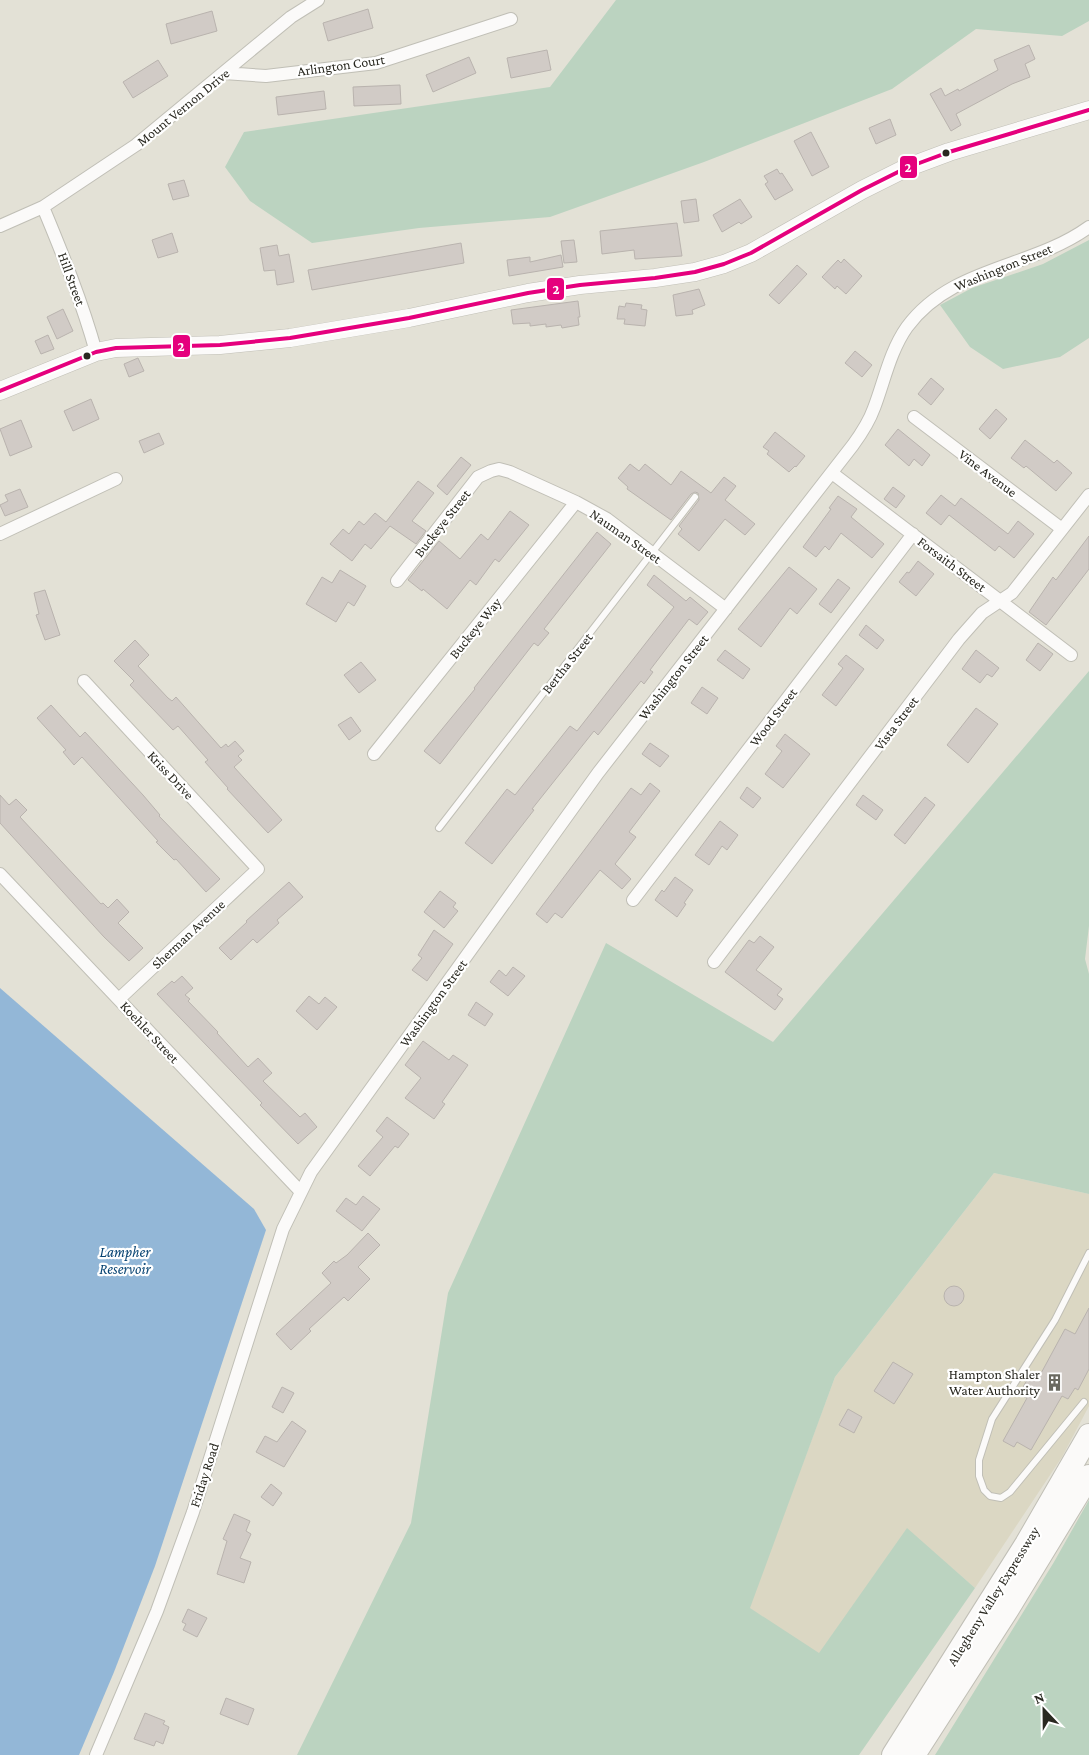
<svg xmlns="http://www.w3.org/2000/svg" width="1089" height="1755" font-family="'Crimson Pro',serif">
	<rect width="100%" height="100%" fill="#e3e1d6"/>
	<path fill="#dbd7c3" d="M 994,1173 L 1089,1194 L 1089,1406 L 1062,1457 L 975,1588 L 907,1529 L 819,1654 L 749,1608 L 835,1377 Z"/>
	<path fill="#bbd3c0" d="M 616,0 L 1089,0 L 1089,21 L 1062,36 L 976,29 L 892,89 L 704,162 L 550,217 L 419,228 L 312,243 L 250,201 L 225,167 L 244,132 L 550,87 Z
		M 1089,240 L 1089,338 L 1060,357 L 1003,369 L 970,347 L 940,305 L 972,288 L 1043,264 Z
		M 1089,671 L 1089,926 L 1085,959 L 1089,974 L 1089,1194 L 994,1173 L 835,1377 L 750,1608 L 819,1653 L 907,1528 L 975,1588 L 859,1755 L 297,1755 L 411,1523 L 448,1293 L 606,943 L 773,1042 Z
		M 1089,1500 L 1089,1755 L 935,1755 L 1054,1562 Z"/>
	<path fill="#93b7d7" d="M 0,988 L 254,1209 L 266,1230 L 155,1566 L 114,1672 L 79,1755 L 0,1755 Z"/>
	<path fill="#d1cbc6" stroke="#b9b3ae" d="M 368,9 L 373,28 L 328,41 L 323,23 Z
		M 212,11 L 217,31 L 171,44 L 166,24 Z
		M 1029,45 L 1035,59 L 1025,64 L 1030,77 L 1012,84 L 956,114 L 961,125 L 951,131 L 930,94 L 941,88 L 945,96 L 958,89 L 959,91 L 998,70 L 994,60 Z
		M 547,50 L 551,70 L 511,78 L 507,58 Z
		M 469,57 L 476,73 L 433,92 L 426,75 Z
		M 158,60 L 168,76 L 133,98 L 123,82 Z
		M 400,85 L 401,104 L 354,106 L 353,87 Z
		M 324,91 L 326,109 L 278,115 L 276,97 Z
		M 890,119 L 896,135 L 876,144 L 869,128 Z
		M 811,132 L 829,167 L 812,176 L 794,141 Z
		M 777,169 L 780,174 L 782,173 L 793,190 L 775,200 L 765,184 L 768,182 L 764,176 Z
		M 184,180 L 189,196 L 173,200 L 168,184 Z
		M 696,199 L 699,221 L 684,223 L 681,201 Z
		M 740,199 L 752,217 L 741,224 L 739,222 L 722,232 L 713,215 Z
		M 677,223 L 682,256 L 635,259 L 634,250 L 602,254 L 600,231 Z
		M 172,233 L 178,252 L 158,258 L 152,240 Z
		M 574,240 L 577,262 L 564,263 L 561,241 Z
		M 461,243 L 464,263 L 312,290 L 308,270 Z
		M 277,245 L 279,256 L 289,254 L 294,282 L 277,285 L 275,270 L 264,271 L 260,248 Z
		M 561,255 L 563,267 L 509,276 L 507,260 L 530,257 L 530,262 Z
		M 844,259 L 862,276 L 846,294 L 837,286 L 835,289 L 822,277 L 838,260 L 841,263 Z
		M 797,265 L 807,274 L 779,304 L 769,295 Z
		M 699,289 L 705,305 L 692,310 L 693,314 L 676,316 L 673,295 Z
		M 578,301 L 580,317 L 578,317 L 579,325 L 562,328 L 561,325 L 546,327 L 546,324 L 530,326 L 530,323 L 513,324 L 511,310 Z
		M 626,303 L 642,305 L 641,309 L 647,310 L 645,326 L 624,324 L 625,319 L 617,319 L 619,306 L 625,307 Z
		M 63,309 L 73,331 L 57,339 L 47,317 Z
		M 48,335 L 54,349 L 41,354 L 35,341 Z
		M 855,351 L 872,365 L 862,377 L 845,363 Z
		M 138,358 L 144,371 L 129,377 L 124,364 Z
		M 931,378 L 944,389 L 931,405 L 918,394 Z
		M 91,399 L 99,419 L 73,431 L 64,411 Z
		M 996,409 L 1007,419 L 990,439 L 979,429 Z
		M 21,420 L 32,447 L 10,456 L 0,429 Z
		M 898,429 L 930,455 L 922,466 L 914,459 L 909,466 L 885,445 Z
		M 775,432 L 805,456 L 796,467 L 795,466 L 789,472 L 767,454 L 769,451 L 763,447 Z
		M 159,433 L 164,444 L 144,453 L 139,441 Z
		M 1025,440 L 1054,463 L 1057,460 L 1072,473 L 1056,491 L 1026,466 L 1024,468 L 1011,458 Z
		M 461,457 L 471,465 L 447,495 L 437,486 Z
		M 630,464 L 639,471 L 645,464 L 671,485 L 681,471 L 711,493 L 724,477 L 736,486 L 725,500 L 755,524 L 745,535 L 725,519 L 699,551 L 678,534 L 682,529 L 679,526 L 699,500 L 698,493 L 695,492 L 691,494 L 671,520 L 627,489 L 628,487 L 618,478 Z
		M 418,481 L 434,493 L 412,521 L 426,531 L 416,544 L 390,526 L 371,549 L 365,544 L 352,561 L 330,544 L 343,529 L 349,534 L 359,521 L 364,525 L 375,513 L 386,522 Z
		M 893,487 L 905,496 L 896,508 L 884,499 Z
		M 20,489 L 28,507 L 5,516 L 0,505 L 8,501 L 5,495 Z
		M 941,495 L 955,506 L 961,498 L 1008,534 L 1018,521 L 1034,534 L 1014,558 L 999,546 L 995,551 L 949,515 L 941,525 L 926,513 Z
		M 838,496 L 857,509 L 851,517 L 884,544 L 872,558 L 841,533 L 829,550 L 825,546 L 816,557 L 803,547 L 831,509 L 829,508 Z
		M 510,511 L 529,525 L 499,562 L 495,559 L 476,585 L 470,580 L 447,609 L 423,589 L 422,591 L 408,580 L 439,541 L 460,559 L 481,534 L 488,540 Z
		M 597,532 L 611,544 L 544,629 L 549,633 L 538,646 L 534,643 L 440,764 L 424,751 L 475,689 L 474,688 Z
		M 1089,536 L 1089,569 L 1046,625 L 1029,612 L 1053,577 L 1056,580 Z
		M 918,561 L 934,574 L 916,596 L 899,582 L 907,572 L 909,573 Z
		M 789,567 L 817,589 L 797,614 L 790,608 L 761,647 L 738,629 Z
		M 340,570 L 366,586 L 354,606 L 348,602 L 336,622 L 306,604 L 322,577 L 332,583 Z
		M 654,575 L 686,601 L 690,597 L 708,612 L 697,625 L 689,619 L 650,670 L 653,672 L 644,684 L 641,681 L 598,735 L 594,731 L 532,809 L 534,810 L 492,864 L 465,843 L 507,789 L 515,795 L 570,726 L 577,731 L 674,607 L 647,585 Z
		M 838,579 L 850,588 L 831,613 L 819,604 Z
		M 45,590 L 60,635 L 45,640 L 36,615 L 39,614 L 34,593 Z
		M 866,625 L 884,640 L 877,649 L 859,635 Z
		M 135,640 L 149,655 L 138,666 L 168,698 L 172,701 L 176,697 L 221,748 L 226,744 L 228,747 L 235,741 L 244,751 L 238,756 L 242,760 L 234,767 L 282,820 L 268,833 L 227,789 L 228,788 L 205,762 L 208,760 L 178,726 L 173,730 L 130,685 L 134,681 L 114,661 Z
		M 1038,643 L 1053,654 L 1040,671 L 1026,660 Z
		M 725,650 L 750,669 L 743,679 L 717,660 Z
		M 976,650 L 999,668 L 992,677 L 987,674 L 980,683 L 962,669 Z
		M 846,655 L 864,669 L 836,706 L 822,695 L 843,668 L 838,664 Z
		M 361,662 L 376,680 L 359,693 L 344,675 Z
		M 702,687 L 718,698 L 707,714 L 691,703 Z
		M 51,705 L 80,737 L 85,732 L 143,795 L 160,815 L 159,816 L 220,879 L 206,892 L 176,859 L 174,860 L 156,842 L 158,841 L 82,757 L 74,765 L 63,752 L 66,750 L 37,718 Z
		M 976,708 L 998,724 L 968,763 L 947,745 Z
		M 351,717 L 361,731 L 349,740 L 338,725 Z
		M 785,734 L 810,754 L 783,788 L 765,774 L 782,751 L 776,746 Z
		M 650,743 L 669,756 L 660,767 L 642,754 Z
		M 650,783 L 660,791 L 629,832 L 636,837 L 615,864 L 631,879 L 622,889 L 600,870 L 562,918 L 555,913 L 547,923 L 536,914 L 631,788 L 641,795 Z
		M 747,787 L 761,798 L 753,808 L 740,798 Z
		M 0,795 L 9,805 L 16,799 L 27,810 L 20,817 L 101,904 L 103,903 L 108,908 L 117,899 L 129,912 L 118,923 L 143,948 L 129,961 L 104,937 L 0,823 Z
		M 863,795 L 883,810 L 876,820 L 856,805 Z
		M 925,797 L 935,805 L 905,844 L 894,835 Z
		M 720,821 L 738,835 L 727,850 L 722,846 L 709,865 L 695,855 Z
		M 675,877 L 693,890 L 684,903 L 686,904 L 677,917 L 655,900 L 662,890 L 664,892 Z
		M 289,882 L 303,897 L 277,920 L 279,923 L 257,943 L 253,939 L 231,960 L 219,948 L 247,922 L 246,921 Z
		M 440,891 L 456,903 L 453,907 L 458,911 L 444,928 L 424,912 Z
		M 434,930 L 453,944 L 427,981 L 412,970 L 422,958 L 418,955 Z
		M 760,936 L 774,947 L 756,970 L 782,989 L 777,995 L 783,999 L 775,1010 L 725,972 L 749,940 L 754,943 Z
		M 513,967 L 525,976 L 508,996 L 490,982 L 499,970 L 506,976 Z
		M 182,976 L 193,988 L 185,995 L 190,999 L 188,1001 L 218,1032 L 217,1033 L 248,1067 L 258,1058 L 272,1073 L 263,1081 L 300,1117 L 305,1113 L 317,1127 L 298,1144 L 260,1105 L 262,1103 L 157,994 L 172,981 L 174,983 Z
		M 309,996 L 319,1004 L 325,997 L 337,1007 L 317,1030 L 296,1011 Z
		M 476,1002 L 493,1014 L 485,1026 L 468,1015 Z
		M 423,1041 L 449,1060 L 453,1055 L 468,1065 L 442,1102 L 445,1104 L 434,1119 L 405,1098 L 421,1078 L 405,1065 Z
		M 387,1117 L 409,1134 L 398,1148 L 395,1146 L 370,1176 L 358,1166 L 383,1137 L 376,1131 Z
		M 363,1196 L 380,1209 L 362,1231 L 336,1211 L 346,1198 L 356,1205 Z
		M 368,1233 L 380,1245 L 358,1267 L 370,1279 L 348,1301 L 344,1297 L 309,1329 L 311,1331 L 291,1350 L 276,1334 L 331,1283 L 322,1273 L 334,1261 L 336,1263 L 347,1255 Z
		M944 1296a10 10 0 1 1 20 0a10 10 0 1 1-20 0Z
		M 1089,1308 L 1089,1369 L 1078,1390 L 1075,1388 L 1068,1399 L 1062,1396 L 1031,1450 L 1017,1442 L 1014,1447 L 1003,1441 L 1027,1398 L 1019,1394 L 1031,1373 L 1039,1377 L 1065,1329 L 1075,1334 Z
		M 893,1362 L 913,1374 L 894,1404 L 874,1391 Z
		M 282,1387 L 294,1393 L 283,1413 L 272,1407 Z
		M 848,1409 L 862,1417 L 854,1433 L 839,1425 Z
		M 292,1421 L 306,1431 L 284,1467 L 256,1452 L 265,1436 L 277,1442 Z
		M 271,1484 L 282,1493 L 273,1506 L 261,1497 Z
		M 234,1514 L 250,1521 L 246,1531 L 251,1534 L 240,1558 L 251,1562 L 244,1583 L 217,1574 L 227,1541 L 223,1539 Z
		M 188,1609 L 207,1618 L 197,1637 L 183,1630 L 186,1624 L 182,1622 Z
		M 226,1698 L 254,1709 L 248,1725 L 220,1714 Z
		M 145,1713 L 165,1721 L 163,1724 L 169,1727 L 163,1744 L 156,1741 L 154,1746 L 134,1739 Z"/>
	<g fill="none" stroke-linecap="round" stroke-linejoin="round">
		<defs>
			<path id="lane" d="M 439,828 L 695,497
				M 1084,1402 L 1010,1492 L 1001,1498 L 990,1496 L 984,1490 L 979,1476 L 979,1460 L 992,1419 L 1055,1320 L 1089,1253"/>
			<path id="street" d="M 224,73 L 266,76 L 376,63 L 511,19
				M 43,207 C 63,255 82,302 96,352
				M 0,226 L 43,207 L 136,145 L 291,17 L 318,0
				M 914,417 L 1062,529
				M 832,473 L 1071,655
				M 0,534 L 116,479
				M 397,581 L 478,477 L 491,471 L 499,469 L 510,472 L 576,502 L 607,519 L 726,609
				M 84,681 L 258,869 L 119,999
				M 374,754 L 576,502
				M 0,874 L 300,1191
				M 633,900 L 913,534
				M 714,962 L 959,639 L 982,613 L 1012,593 L 1089,495
				M 96,1755 L 157,1611 L 193,1512 L 283,1229 L 311,1172 L 598,773 L 853,445 C 861,434 869,422 874,408 C 884,382 890,351 907,327 C 952,266 1031,269 1089,227"/>
			<path id="secondary" d="M 0,391 L 96,352 L 116,348 L 220,345 L 290,338 L 409,318 L 528,293 L 580,285 L 655,278 L 695,272 L 724,264 L 751,253 L 862,190 L 906,168 L 949,152 L 1089,110"/>
			<path id="highway" d="M 893,1755 L 1026,1544 L 1089,1435
				M 914,1755 L 1008,1609 L 1089,1476"/>
		</defs>
		<use href="#lane" stroke="#c0bfb6" stroke-width="8"/>
		<use href="#street" stroke="#c0bfb6" stroke-width="14"/>
		<use href="#secondary" stroke="#c0bfb6" stroke-width="19"/>
		<use href="#highway" stroke="#c0bfb6" stroke-width="24"/>
		<use href="#lane" stroke="#fbfaf9" stroke-width="6"/>
		<use href="#street" stroke="#fbfaf9" stroke-width="12"/>
		<use href="#secondary" stroke="#fbfaf9" stroke-width="18"/>
		<use href="#highway" stroke="#fbfaf9" stroke-width="22"/>
		<defs>
			<path id="bus-1" d="M 0,391 L 96,352 L 116,348 L 220,345 L 290,338 L 409,318 L 528,293 L 580,285 L 655,278 L 695,272 L 724,264 L 751,253 L 862,190 L 906,168 L 949,152 L 1089,110"/>
		</defs>
		<use href="#bus-1" stroke="#fff" stroke-width="8"/>
		<use href="#bus-1" stroke="#e5007d" stroke-width="4"/>
	</g>
	<defs>
		<symbol id="building-bare" viewBox="-9 -9 18 18"><path d="M-4-6H4V6H1V3H-1V6H-4ZM-2.5-4.3h1.7v1.8h-1.7ZM.8-4.3h1.7v1.8H.8ZM-2.5-1h1.7V.8h-1.7ZM.8-1h1.7V.8H.8Z" fill="#6a6960" stroke="#fff" stroke-width="2.5" paint-order="stroke"/></symbol>
	</defs>
	<g fill-rule="evenodd">
		<use href="#building-bare" x="1042" y="1370" width="25" height="25"/>
	</g>
	<g fill="#292820" stroke="#fff" stroke-width="2">
		<circle cx="946" cy="153" r="4.5"/>
		<circle cx="87" cy="356" r="4.5"/>
	</g>
	<g text-anchor="middle" stroke-width="4.5" stroke-linejoin="round" paint-order="stroke">
		<g font-size="14" fill="#292820" stroke="#fff">
			<text transform="translate(341 65) rotate(-8)" y="5">Arlington Court</text>
			<text transform="translate(183 107) rotate(-39)" y="5">Mount Vernon Drive</text>
			<text transform="translate(1003 267) rotate(-22)" y="5">Washington Street</text>
			<text transform="translate(72 279) rotate(70)" y="5">Hill Street</text>
			<text transform="translate(988 473) rotate(37)" y="5">Vine Avenue</text>
			<text transform="translate(442 523) rotate(-52)" y="5">Buckeye Street</text>
			<text transform="translate(626 536) rotate(35)" y="5">Nauman Street</text>
			<text transform="translate(952 564) rotate(37)" y="5">Forsaith Street</text>
			<text transform="translate(475 628) rotate(-51)" y="5">Buckeye Way</text>
			<text transform="translate(567 663) rotate(-52)" y="5">Bertha Street</text>
			<text transform="translate(673 677) rotate(-52)" y="5">Washington Street</text>
			<text transform="translate(773 717) rotate(-53)" y="5">Wood Street</text>
			<text transform="translate(896 723) rotate(-53)" y="5">Vista Street</text>
			<text transform="translate(171 775) rotate(47)" y="5">Kriss Drive</text>
			<text transform="translate(188 934) rotate(-43)" y="5">Sherman Avenue</text>
			<text transform="translate(433 1003) rotate(-54)" y="5">Washington Street</text>
			<text transform="translate(150 1032) rotate(47)" y="5">Koehler Street</text>
			<text transform="translate(204 1475) rotate(-72)" y="5">Friday Road</text>
			<text transform="translate(993 1596) rotate(-58)" y="5">Allegheny Valley Expressway</text>
		</g>
		<g font-size="14" fill="#292820" stroke="#fff" text-anchor="end">
			<text x="1040" y="1379">Hampton Shaler<tspan x="1040" dy="16">Water Authority</tspan></text>
		</g>
		<g font-size="15" font-style="italic" fill="#074372" stroke="#fff">
			<text x="125" y="1257">Lampher<tspan x="125" dy="17">Reservoir</tspan></text>
		</g>
	</g>
	<g stroke="#fff" stroke-width="2">
		<rect x="899" y="155" width="19" height="24" rx="5" fill="#e5007d"/>
		<rect x="546" y="277" width="19" height="24" rx="5" fill="#e5007d"/>
		<rect x="172" y="334" width="19" height="24" rx="5" fill="#e5007d"/>
	</g>
	<g font-size="14" text-anchor="middle" font-weight="bold" fill="#fff">
		<text x="908" y="172">2</text>
		<text x="556" y="294">2</text>
		<text x="181" y="351">2</text>
	</g>
	<g transform="translate(1044 1710) rotate(338)" stroke="#ffffff" stroke-width="4" paint-order="stroke">
	<path d="M0-4L9 19L0 12L-9 19Z" fill="#292820"/>
	<text y="-8" font-size="14" font-weight="bold" text-anchor="middle" fill="#292820">N</text>
	</g>
</svg>
